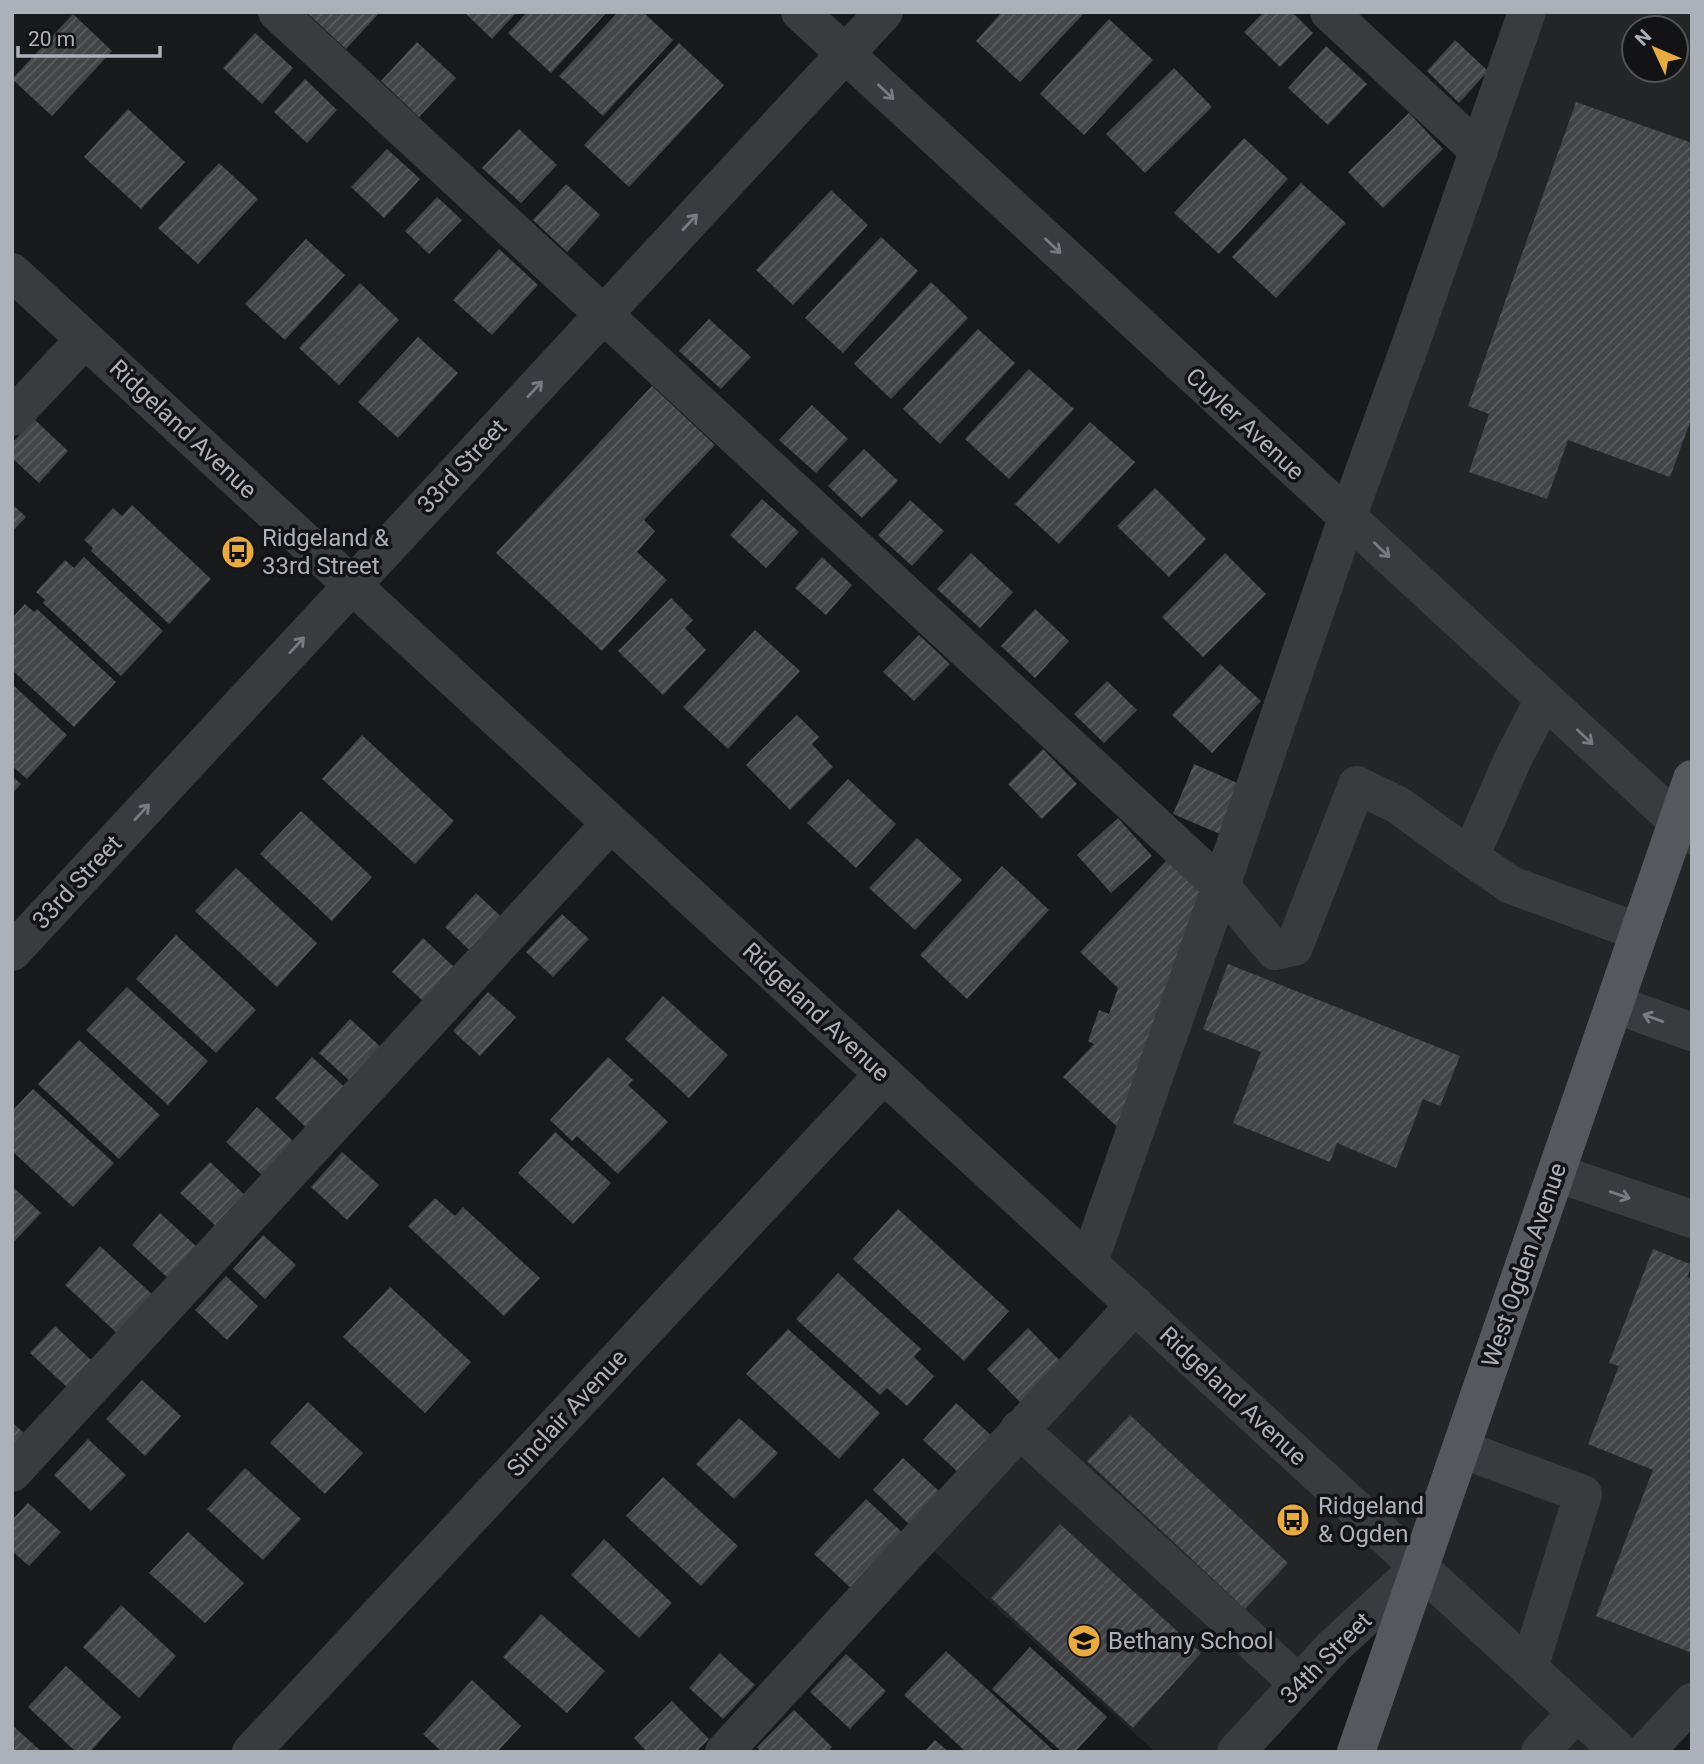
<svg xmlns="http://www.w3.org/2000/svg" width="1704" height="1764" font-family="Roboto,sans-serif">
	<defs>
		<pattern id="building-hatch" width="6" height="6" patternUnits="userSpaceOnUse" patternTransform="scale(1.75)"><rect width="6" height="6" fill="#434447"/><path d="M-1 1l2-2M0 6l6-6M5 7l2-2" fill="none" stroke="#5b5c5f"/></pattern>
	</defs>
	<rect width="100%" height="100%" fill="#18191a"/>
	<path fill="#242527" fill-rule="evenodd" d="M 1533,12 L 1692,12 L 1692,1688 L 1639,1752 L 1371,1752 L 1433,1571 L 1099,1257 ZM 1634,28 L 1676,28 L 1676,70 L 1634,70 Z
		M 1119,1307 L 1402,1569 L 1227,1752 L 1155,1752 L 912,1531 Z"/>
	<path fill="url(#building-hatch)" d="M 306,12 L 380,12 L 346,49 Z
		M 464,12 L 517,12 L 492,39 Z
		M 527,12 L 607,12 L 551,73 L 508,33 Z
		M 618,12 L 643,12 L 673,40 L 603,116 L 559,76 Z
		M 1002,12 L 1085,12 L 1020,82 L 976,41 Z
		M 1264,12 L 1292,12 L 1313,33 L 1280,67 L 1244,32 Z
		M 73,14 L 112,51 L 52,116 L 12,79 Z
		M 1109,19 L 1153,60 L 1084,135 L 1040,94 Z
		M 255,33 L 293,68 L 262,104 L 223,68 Z
		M 1455,40 L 1488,71 L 1459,103 L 1427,71 Z
		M 417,42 L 456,78 L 419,117 L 381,81 Z
		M 679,43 L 724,85 L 629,187 L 584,145 Z
		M 1326,46 L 1367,84 L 1328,125 L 1288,88 Z
		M 1174,68 L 1212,107 L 1145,173 L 1106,134 Z
		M 305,79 L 337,110 L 307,143 L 274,112 Z
		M 1576,102 L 1692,143 L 1692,417 L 1670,477 L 1568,440 L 1547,499 L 1469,472 L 1489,414 L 1468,406 Z
		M 128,109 L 185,162 L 141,209 L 84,157 Z
		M 1409,113 L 1443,149 L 1383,208 L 1348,172 Z
		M 519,129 L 557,165 L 521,203 L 482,168 Z
		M 1244,138 L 1288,179 L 1219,254 L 1174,213 Z
		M 387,149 L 420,179 L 384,218 L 351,187 Z
		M 219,163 L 258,199 L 198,264 L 158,228 Z
		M 1301,183 L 1346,223 L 1276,298 L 1232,257 Z
		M 566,184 L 600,215 L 567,252 L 533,220 Z
		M 831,190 L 868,225 L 793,305 L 756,270 Z
		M 437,197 L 462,220 L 429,254 L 405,231 Z
		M 881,237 L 918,271 L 843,353 L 805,318 Z
		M 306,239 L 345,275 L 285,340 L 245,304 Z
		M 499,249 L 538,285 L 492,335 L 453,300 Z
		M 931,282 L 968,318 L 891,399 L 854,364 Z
		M 360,283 L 399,320 L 339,385 L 299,348 Z
		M 709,319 L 751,357 L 721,389 L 679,351 Z
		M 978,329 L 1015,363 L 940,444 L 903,409 Z
		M 418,337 L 458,373 L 398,438 L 358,402 Z
		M 1029,369 L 1074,409 L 1009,479 L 965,439 Z
		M 652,386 L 715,445 L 644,520 L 655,531 L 637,552 L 667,580 L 602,651 L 496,553 Z
		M 812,405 L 848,439 L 816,473 L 779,440 Z
		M 34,419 L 68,451 L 39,483 L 12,458 L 12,443 Z
		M 1090,422 L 1135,462 L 1059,544 L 1015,504 Z
		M 864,449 L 898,481 L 862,518 L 828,486 Z
		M 1155,488 L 1206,539 L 1169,577 L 1117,526 Z
		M 762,499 L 799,532 L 766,568 L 730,535 Z
		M 910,500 L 944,531 L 912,566 L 878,535 Z
		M 12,504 L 26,517 L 12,532 Z
		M 132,505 L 211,579 L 169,624 L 91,551 L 93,548 L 84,540 L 113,508 L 122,516 Z
		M 971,553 L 1013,592 L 980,628 L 937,589 Z
		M 1225,553 L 1266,594 L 1203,657 L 1162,617 Z
		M 84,557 L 163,631 L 121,676 L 43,603 L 45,600 L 36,592 L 65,560 L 74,568 Z
		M 822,557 L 852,585 L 826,615 L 795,588 Z
		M 671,598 L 693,620 L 685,628 L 706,650 L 663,695 L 618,651 Z
		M 25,604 L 34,612 L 37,609 L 116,682 L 74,727 L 12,670 L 12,618 Z
		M 1035,609 L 1069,641 L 1035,678 L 1001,646 Z
		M 755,630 L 800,671 L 728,749 L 683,707 Z
		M 919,635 L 950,664 L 914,701 L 883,672 Z
		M 1220,664 L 1261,701 L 1212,753 L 1172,715 Z
		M 1107,681 L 1137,710 L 1104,743 L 1074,714 Z
		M 12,684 L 67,735 L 27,779 L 12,766 Z
		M 797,715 L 819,737 L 812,744 L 833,767 L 790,810 L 746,765 Z
		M 362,735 L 454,821 L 415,864 L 322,779 Z
		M 1043,749 L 1077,784 L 1042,819 L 1008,784 Z
		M 1194,764 L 1242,785 L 1220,834 L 1173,814 Z
		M 12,776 L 21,784 L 12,794 Z
		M 848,779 L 896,824 L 856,868 L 807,823 Z
		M 301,811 L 372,877 L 332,921 L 260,854 Z
		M 1118,818 L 1152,856 L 1111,893 L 1077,855 Z
		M 917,838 L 962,880 L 915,930 L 869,888 Z
		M 1168,859 L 1206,894 L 1122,1131 L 1063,1077 L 1094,1044 L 1088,1041 L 1099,1010 L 1109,1014 L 1118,988 L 1080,952 Z
		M 1002,866 L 1049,910 L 967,999 L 920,955 Z
		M 236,868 L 317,943 L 277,987 L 195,911 Z
		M 476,893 L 508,923 L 477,957 L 445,927 Z
		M 562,914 L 589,939 L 553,977 L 526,952 Z
		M 176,935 L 256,1010 L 216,1053 L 136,979 Z
		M 423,938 L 455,968 L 424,1002 L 392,972 Z
		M 1228,964 L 1460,1056 L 1440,1106 L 1423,1099 L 1396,1168 L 1337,1143 L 1330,1162 L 1233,1123 L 1261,1052 L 1203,1029 Z
		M 127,987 L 208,1061 L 168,1105 L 86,1030 Z
		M 488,992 L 516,1017 L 480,1056 L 453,1031 Z
		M 663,996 L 728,1055 L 689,1098 L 625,1039 Z
		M 350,1019 L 382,1048 L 351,1082 L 319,1053 Z
		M 79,1040 L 160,1115 L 119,1159 L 38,1084 Z
		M 312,1057 L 350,1092 L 312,1133 L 275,1098 Z
		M 608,1057 L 633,1080 L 628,1085 L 668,1122 L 618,1174 L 577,1136 L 572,1141 L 550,1120 Z
		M 33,1089 L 114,1163 L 73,1207 L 12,1151 L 12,1111 Z
		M 257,1107 L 293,1141 L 262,1175 L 226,1142 Z
		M 555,1132 L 611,1183 L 573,1224 L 518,1173 Z
		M 342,1152 L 379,1185 L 347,1220 L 311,1187 Z
		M 210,1162 L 247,1197 L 218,1228 L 180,1193 Z
		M 12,1186 L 41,1213 L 12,1244 Z
		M 435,1198 L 455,1216 L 463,1207 L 540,1278 L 504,1316 L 408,1226 Z
		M 898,1209 L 1009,1311 L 964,1361 L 853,1259 Z
		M 160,1213 L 197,1247 L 168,1278 L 132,1245 Z
		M 263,1235 L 296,1265 L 265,1299 L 233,1269 Z
		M 100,1246 L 155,1297 L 119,1335 L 65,1285 Z
		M 1653,1249 L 1692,1265 L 1687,1277 L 1692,1279 L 1692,1653 L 1596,1616 L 1653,1470 L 1588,1444 L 1619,1366 L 1609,1363 Z
		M 838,1273 L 921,1349 L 914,1357 L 934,1376 L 907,1406 L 887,1388 L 880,1395 L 796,1319 Z
		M 226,1276 L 258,1306 L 227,1340 L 195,1310 Z
		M 390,1287 L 471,1362 L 425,1413 L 343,1337 Z
		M 55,1326 L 92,1361 L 68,1388 L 30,1353 Z
		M 1028,1328 L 1065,1366 L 1024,1406 L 987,1369 Z
		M 788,1329 L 880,1413 L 839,1459 L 746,1374 Z
		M 142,1380 L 181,1416 L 145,1456 L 106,1419 Z
		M 308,1402 L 363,1453 L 325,1494 L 270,1443 Z
		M 956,1403 L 993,1437 L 960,1474 L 923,1440 Z
		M 1130,1415 L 1288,1563 L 1245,1609 L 1087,1461 Z
		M 739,1418 L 778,1453 L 734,1499 L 696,1464 Z
		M 12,1422 L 25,1434 L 12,1447 Z
		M 88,1439 L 126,1475 L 91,1511 L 54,1475 Z
		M 903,1458 L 941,1493 L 911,1526 L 873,1490 Z
		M 245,1468 L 301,1519 L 263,1560 L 207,1509 Z
		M 663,1477 L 738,1546 L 701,1586 L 626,1516 Z
		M 866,1499 L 904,1534 L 852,1589 L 814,1554 Z
		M 28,1503 L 61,1532 L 29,1566 L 12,1551 L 12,1520 Z
		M 1060,1524 L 1201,1653 L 1133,1728 L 991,1598 Z
		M 188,1532 L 244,1583 L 205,1623 L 149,1573 Z
		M 604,1539 L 672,1603 L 639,1638 L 571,1575 Z
		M 121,1605 L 176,1656 L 139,1698 L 83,1647 Z
		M 541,1614 L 605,1671 L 567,1713 L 503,1657 Z
		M 1030,1647 L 1107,1717 L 1075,1752 L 1062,1752 L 992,1689 Z
		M 946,1651 L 1055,1752 L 966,1752 L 904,1695 Z
		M 720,1653 L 755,1685 L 723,1719 L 689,1688 Z
		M 846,1654 L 886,1691 L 850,1729 L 810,1692 Z
		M 66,1666 L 121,1717 L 90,1752 L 76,1752 L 28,1707 Z
		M 472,1680 L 521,1726 L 497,1752 L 442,1752 L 423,1734 Z
		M 672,1701 L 709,1739 L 696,1752 L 647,1752 L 634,1738 Z
		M 794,1710 L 832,1747 L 828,1752 L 761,1752 L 757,1747 Z
		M 12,1725 L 42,1752 L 12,1752 Z
		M 935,1740 L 949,1752 L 924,1752 Z"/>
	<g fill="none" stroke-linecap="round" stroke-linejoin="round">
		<path stroke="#3a3b3f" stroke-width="38" d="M 277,12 L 1221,886 L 1275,951 L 1294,947 L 1357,785 L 1398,805 L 1470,857 L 1511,885 L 1639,932
			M 800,12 L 1692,835
			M 1329,12 L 1479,151
			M 12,272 L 1620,1752
			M 12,417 L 85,339
			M 1470,857 L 1513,759 L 1544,699
			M 12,952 L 884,12
			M 1614,1004 L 1692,1032
			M 1556,1173 L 1692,1219
			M 1089,1262 L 1221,886 L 1347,518 L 1407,354 L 1527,12
			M 1019,1429 L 1299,1684
			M 1461,1449 L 1583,1494 L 1529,1668
			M 12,1473 L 611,823
			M 251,1752 L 884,1074
			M 724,1752 L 1135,1305
			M 1236,1752 L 1333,1647 L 1420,1567
			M 1540,1752 L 1577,1712
			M 1645,1752 L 1692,1702"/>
		<path stroke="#56585e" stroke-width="38" d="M 1356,1752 L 1692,779"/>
	</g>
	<defs><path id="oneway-shaft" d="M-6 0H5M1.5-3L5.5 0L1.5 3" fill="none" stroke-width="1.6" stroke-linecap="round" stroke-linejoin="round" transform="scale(1.75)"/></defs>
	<g stroke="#797b82">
		<use href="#oneway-shaft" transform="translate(886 92) rotate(43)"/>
		<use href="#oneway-shaft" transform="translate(690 222) rotate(-47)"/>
		<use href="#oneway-shaft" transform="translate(1053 246) rotate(43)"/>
		<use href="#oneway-shaft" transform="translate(535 389) rotate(-47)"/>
		<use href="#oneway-shaft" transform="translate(1382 550) rotate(43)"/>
		<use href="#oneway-shaft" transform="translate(297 645) rotate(-47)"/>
		<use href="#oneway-shaft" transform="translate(1585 737) rotate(43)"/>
		<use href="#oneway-shaft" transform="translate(142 812) rotate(-47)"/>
		<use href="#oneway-shaft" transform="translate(1653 1018) rotate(-160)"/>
		<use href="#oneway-shaft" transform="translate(1620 1195) rotate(19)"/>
	</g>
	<defs>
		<symbol id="bus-disc" viewBox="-11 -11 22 22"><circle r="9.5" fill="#e8ab43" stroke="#131315"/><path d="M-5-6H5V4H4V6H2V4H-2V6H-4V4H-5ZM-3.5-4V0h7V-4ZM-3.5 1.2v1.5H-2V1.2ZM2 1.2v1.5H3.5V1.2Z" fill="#111"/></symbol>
		<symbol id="school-disc" viewBox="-11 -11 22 22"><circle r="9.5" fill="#e8ab43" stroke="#131315"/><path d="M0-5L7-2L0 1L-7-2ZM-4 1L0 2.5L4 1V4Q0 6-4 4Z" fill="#111"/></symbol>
	</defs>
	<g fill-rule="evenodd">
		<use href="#bus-disc" x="219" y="533" width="38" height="38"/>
		<use href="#bus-disc" x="1274" y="1501" width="38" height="38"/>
		<use href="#school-disc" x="1065" y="1622" width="38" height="38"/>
	</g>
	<g text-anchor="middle" stroke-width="7" stroke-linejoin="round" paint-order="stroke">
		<g font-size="24" fill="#acb0b9" stroke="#131315">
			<text transform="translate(1245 424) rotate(43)" y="8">Cuyler Avenue</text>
			<text transform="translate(183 429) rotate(43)" y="8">Ridgeland Avenue</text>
			<text transform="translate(462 466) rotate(-47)" y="8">33rd Street</text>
			<text transform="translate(77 882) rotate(-47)" y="8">33rd Street</text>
			<text transform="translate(816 1012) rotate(43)" y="8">Ridgeland Avenue</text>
			<text transform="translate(1524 1265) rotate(-71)" y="8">West Ogden Avenue</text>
			<text transform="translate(1233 1396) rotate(43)" y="8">Ridgeland Avenue</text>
			<text transform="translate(567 1413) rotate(-47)" y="8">Sinclair Avenue</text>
			<text transform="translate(1326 1658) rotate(-45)" y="8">34th Street</text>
		</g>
		<g font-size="24" fill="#acb0b9" stroke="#131315" text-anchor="start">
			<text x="262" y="546">Ridgeland &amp;<tspan x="262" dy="28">33rd Street</tspan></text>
			<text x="1318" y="1514">Ridgeland<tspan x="1318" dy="28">&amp; Ogden</tspan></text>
			<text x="1108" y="1649">Bethany School</text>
		</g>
	</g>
	<rect width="1704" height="1764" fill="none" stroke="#acb0b9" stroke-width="28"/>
	<g transform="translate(1655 49) rotate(314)"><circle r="33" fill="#131315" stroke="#505257" stroke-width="2"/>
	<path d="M0-5L12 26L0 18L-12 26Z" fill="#e8ab43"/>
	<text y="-10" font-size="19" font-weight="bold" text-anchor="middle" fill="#acb0b9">N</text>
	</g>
	<path d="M18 46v10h142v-10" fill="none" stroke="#acb0b9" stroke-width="3.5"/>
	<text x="28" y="46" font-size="21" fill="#acb0b9" stroke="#131315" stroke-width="5" paint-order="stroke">20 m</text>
</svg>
